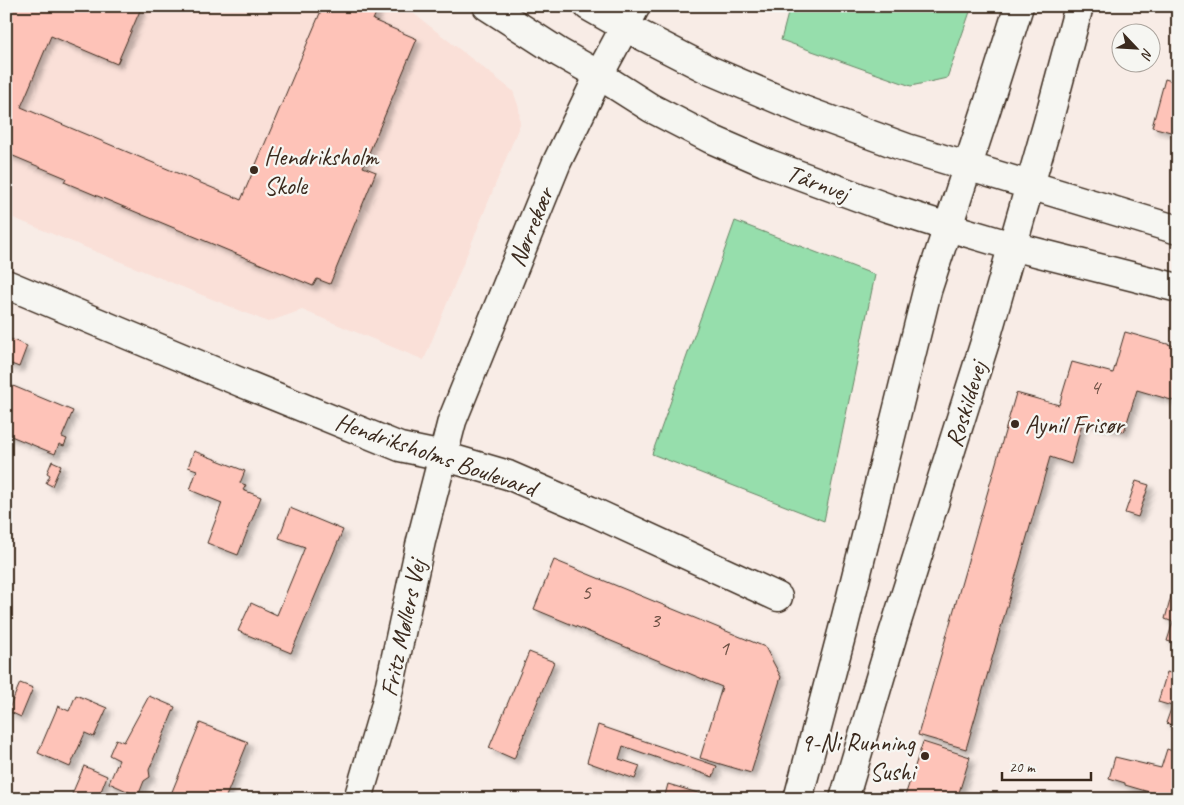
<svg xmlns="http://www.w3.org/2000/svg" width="1184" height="805" font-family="Caveat,sans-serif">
	<defs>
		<filter id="shadow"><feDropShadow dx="4.5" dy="4.5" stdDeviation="2.5" flood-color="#0004"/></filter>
	</defs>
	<rect width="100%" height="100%" fill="#f8ece6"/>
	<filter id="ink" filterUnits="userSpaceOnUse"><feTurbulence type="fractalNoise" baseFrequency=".02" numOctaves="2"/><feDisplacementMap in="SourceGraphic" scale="10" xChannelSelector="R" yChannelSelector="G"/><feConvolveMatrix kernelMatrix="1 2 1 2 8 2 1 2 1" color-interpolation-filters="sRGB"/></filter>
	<g filter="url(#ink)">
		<path fill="#fae0d8" d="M 6,6 L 404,6 L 513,91 L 519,108 L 520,124 L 424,360 L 302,310 L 268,322 L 6,215 Z"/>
		<path fill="#96deac" stroke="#688465" d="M 790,6 L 972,6 L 947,78 L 911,86 L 781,40 Z
			M 735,221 L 875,275 L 824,521 L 652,454 Z"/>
		<path fill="#fec3b8" stroke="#3b2a1e" filter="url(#shadow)" d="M 12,6 L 142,6 L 117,64 L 51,36 L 21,107 L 241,200 L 323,6 L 373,6 L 378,8 L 373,20 L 417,39 L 363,167 L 376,172 L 330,284 L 317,279 L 313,286 L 64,182 L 66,178 L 6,153 L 6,20 Z
			M 1165,79 L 1178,83 L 1178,134 L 1152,127 Z
			M 1125,332 L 1178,347 L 1178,402 L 1137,390 L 1124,432 L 1083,420 L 1071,464 L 1050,457 L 966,749 L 918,735 L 1016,393 L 1059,405 L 1072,362 L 1113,373 Z
			M 6,337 L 27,346 L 19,367 L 6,362 Z
			M 6,383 L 73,411 L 62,437 L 67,439 L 64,446 L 59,444 L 55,454 L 6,434 Z
			M 194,451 L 245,471 L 240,483 L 246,485 L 243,490 L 261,497 L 238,555 L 207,543 L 222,503 L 190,490 L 197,470 L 188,467 Z
			M 52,461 L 61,465 L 52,486 L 46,483 L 50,475 L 47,473 Z
			M 1136,481 L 1149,485 L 1138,517 L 1125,513 Z
			M 290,508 L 343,530 L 291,653 L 238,631 L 251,603 L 277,615 L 305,547 L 279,538 Z
			M 554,560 L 765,647 L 781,677 L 751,773 L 700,758 L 722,687 L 534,609 Z
			M 1172,593 L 1178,594 L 1178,644 L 1167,641 L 1173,622 L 1165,619 Z
			M 529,652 L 554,662 L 514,759 L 489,748 Z
			M 1167,672 L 1178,675 L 1178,727 L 1166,723 L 1172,706 L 1158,702 Z
			M 20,683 L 33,688 L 21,717 L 8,711 Z
			M 76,695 L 107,708 L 94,737 L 85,733 L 70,767 L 38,753 L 58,706 L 69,711 Z
			M 149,696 L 175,707 L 149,770 L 150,777 L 144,781 L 138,796 L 109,783 L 119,760 L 109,755 L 116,739 L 124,742 Z
			M 200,723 L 248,742 L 225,799 L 169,799 Z
			M 598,725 L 717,766 L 713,777 L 623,746 L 619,759 L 640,766 L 635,779 L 587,762 Z
			M 923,742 L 970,757 L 957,799 L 904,799 Z
			M 1167,749 L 1178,753 L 1178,799 L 1166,799 L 1166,797 L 1125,785 L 1125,783 L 1109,778 L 1115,757 L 1161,768 Z
			M 84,766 L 107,776 L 98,799 L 83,799 L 72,794 Z
			M 668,784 L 708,796 L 708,799 L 664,799 Z"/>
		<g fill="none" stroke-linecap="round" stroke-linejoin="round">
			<defs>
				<path id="street" d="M 6,284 L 240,382 L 400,447 L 443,456 L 508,475 L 589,510 L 778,597
					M 358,799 L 385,707 L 421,541 L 452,421 L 557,162 L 599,75 L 636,6"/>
				<path id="secondary" d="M 487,6 L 560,53 L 599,75 L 651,108 L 711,139 L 764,162 L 888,208 L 948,227 L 1012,246 L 1178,288
					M 588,6 L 625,27 L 709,70 L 803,110 L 907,148 L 1178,230
					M 798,799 L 844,625 L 927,291 L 988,104 L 1019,6
					M 844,799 L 893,634 L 985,342 L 1048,122 L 1079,6"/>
			</defs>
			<use href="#street" stroke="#3b2a1e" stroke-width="31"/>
			<use href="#secondary" stroke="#3b2a1e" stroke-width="31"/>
			<use href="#street" stroke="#f6f6f2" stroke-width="28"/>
			<use href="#secondary" stroke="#f6f6f2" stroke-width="28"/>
		</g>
	</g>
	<g fill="#3b2a1e" stroke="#f6f6f2" stroke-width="2">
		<circle cx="254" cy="170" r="5"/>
		<circle cx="1015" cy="424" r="5"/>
		<circle cx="925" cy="756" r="5"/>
	</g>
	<g text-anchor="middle" stroke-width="4.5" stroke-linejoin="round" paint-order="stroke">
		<g font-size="22" fill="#6c5044">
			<text x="1095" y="394">4</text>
			<text x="586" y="599">5</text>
			<text x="655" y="627">3</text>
			<text x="724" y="655">1</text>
		</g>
		<g font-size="25" fill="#3b2a1e" stroke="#f6f6f2" text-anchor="start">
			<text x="264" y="165">Hendriksholm<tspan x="264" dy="29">Skole</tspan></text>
			<text x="1025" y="433">Aynil Frisør</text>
			<text x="915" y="751" text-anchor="end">9-Ni Running<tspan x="915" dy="29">Sushi</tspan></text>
		</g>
		<g font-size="25" fill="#3b2a1e" stroke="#f6f6f2">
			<text transform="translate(818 182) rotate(20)" y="9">Tårnvej</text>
			<text transform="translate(530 227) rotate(-68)" y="9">Nørrekær</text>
			<text transform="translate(965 404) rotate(-73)" y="9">Roskildevej</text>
			<text transform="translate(436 454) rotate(19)" y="9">Hendriksholms Boulevard</text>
			<text transform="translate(402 628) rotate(-78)" y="9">Fritz Møllers Vej</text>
		</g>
	</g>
	<rect width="1184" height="805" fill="none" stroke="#f6f6f2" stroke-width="25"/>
	<rect x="12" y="12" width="1159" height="780" fill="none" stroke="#3b2a1e" stroke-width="2" filter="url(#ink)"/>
	<g transform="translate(1136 48) rotate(115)"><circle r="24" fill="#f6f6f2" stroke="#aba49d"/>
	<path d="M0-4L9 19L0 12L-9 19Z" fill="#3b2a1e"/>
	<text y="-8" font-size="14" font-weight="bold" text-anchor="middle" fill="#3b2a1e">N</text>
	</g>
	<path d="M1002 772v8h89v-8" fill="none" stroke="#3b2a1e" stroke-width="2.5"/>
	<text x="1009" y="772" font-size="15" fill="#3b2a1e" stroke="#f6f6f2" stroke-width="4" paint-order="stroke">20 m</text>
</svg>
